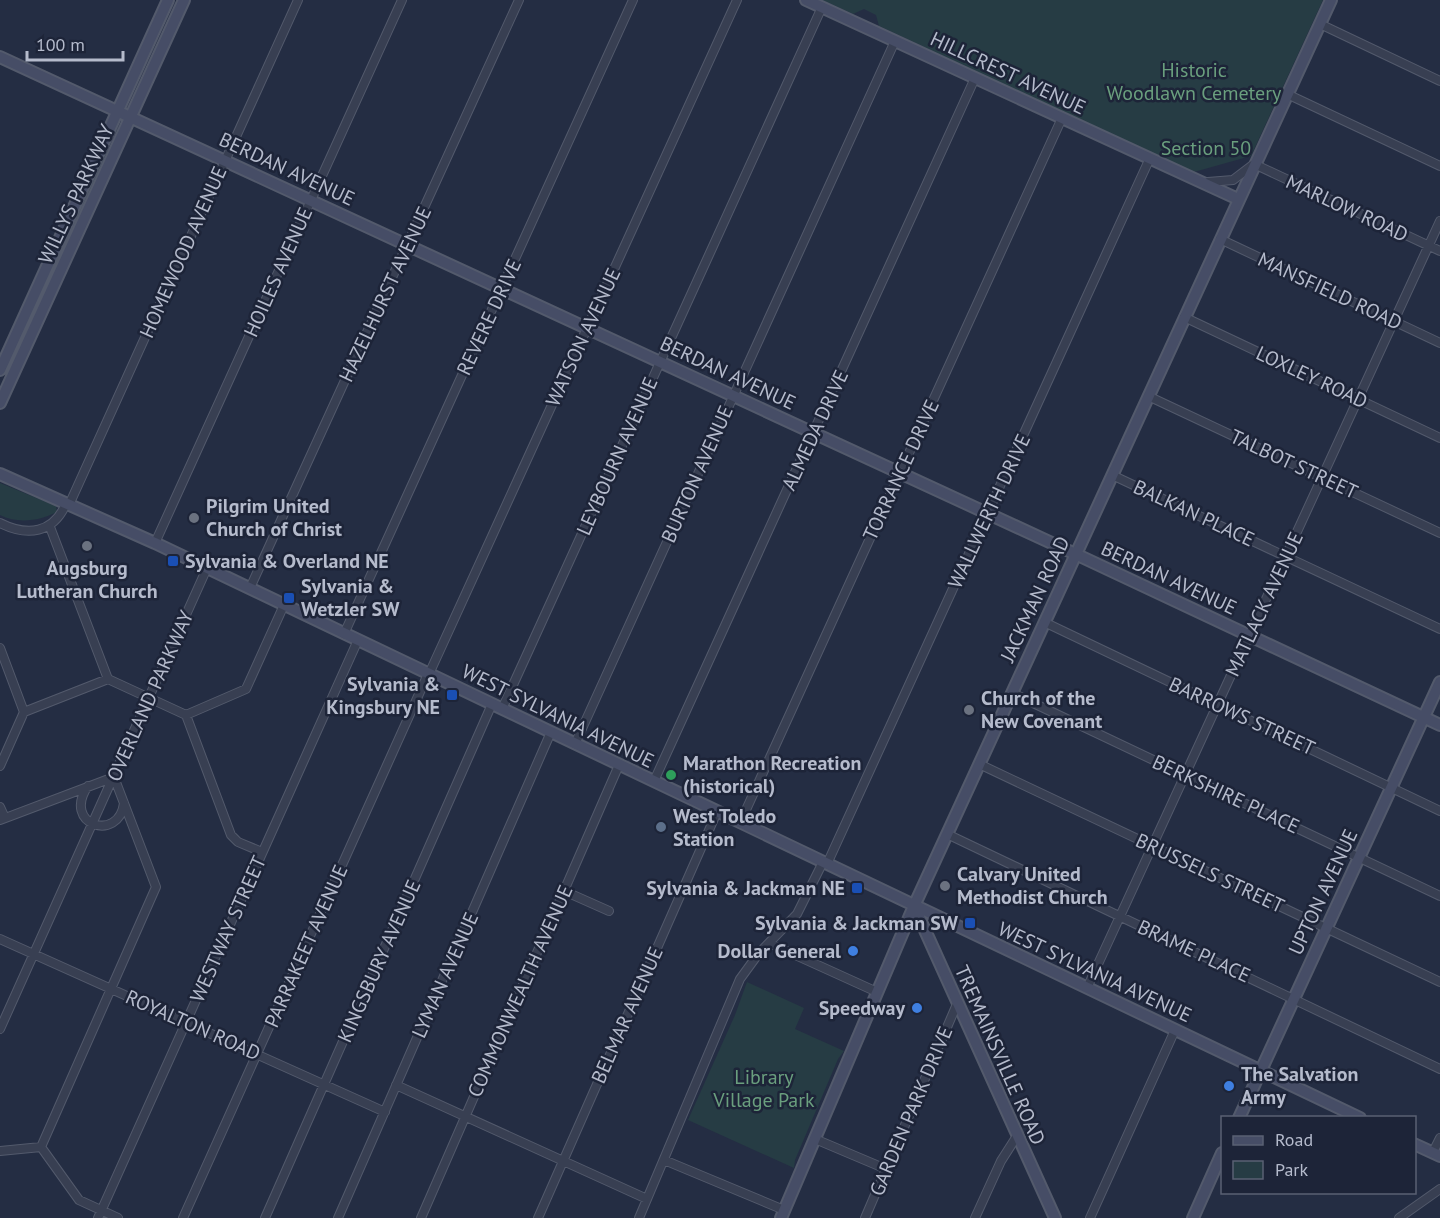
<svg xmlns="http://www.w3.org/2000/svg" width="1440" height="1218" font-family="'PT Sans',sans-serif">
	<rect width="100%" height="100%" fill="#242d43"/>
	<path fill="#263c44" d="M 822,0 L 1323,0 L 1251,156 L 1194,172 L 879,26 L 876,15 L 864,9 L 853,14 Z
		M 106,149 L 108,152 L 90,197 L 45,287 Z
		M 0,483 L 56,506 L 57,512 C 39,521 18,524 0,515 Z
		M 747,982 L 804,1008 L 795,1029 L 844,1051 L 838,1059 L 795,1160 L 794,1168 L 688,1120 L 735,1015 Z"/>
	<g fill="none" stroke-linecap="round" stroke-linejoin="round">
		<defs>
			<path id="street" d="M 1320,24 L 1440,81
				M 1287,94 L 1440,166
				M 1208,182 L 1233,180 L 1254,164 L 1440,251
				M 1220,239 L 1440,343
				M 1184,317 L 1440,438
				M 1148,396 L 1440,533
				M 1112,475 L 1440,629
				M 69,505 L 298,0
				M 0,523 C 28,537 53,533 66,504
				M 50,527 L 108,679 L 186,715 L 231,835 L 238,842 L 262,852
				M 155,543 L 402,0
				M 250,588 L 519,0
				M 1044,622 L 1440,811
				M 344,634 L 633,0
				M 0,648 L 24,712
				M 429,674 L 737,0
				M 1012,693 L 1440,896
				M 502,709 L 822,7
				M 186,715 L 246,689 L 284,605
				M 575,744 L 895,41
				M 979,764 L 1440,982
				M 0,766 L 24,712 L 108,679
				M 654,781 L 975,78
				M 88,786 C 61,825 119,843 124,803
				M 0,807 L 5,818
				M 0,820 L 114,777 L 156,887 L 41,1147
				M 740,823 L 1062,118
				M 947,834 L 1440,1069
				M 827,864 L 1150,158
				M 564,891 L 609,911
				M 0,939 L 385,1112
				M 769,943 L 877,992
				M 1087,988 L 1440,221
				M 0,1029 L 207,568
				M 396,1085 L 647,1199
				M 815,1139 L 886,1169
				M 41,1147 L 79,1200 L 118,1218
				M 0,1151 L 41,1147
				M 1433,1152 L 1440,1138
				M 664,1160 L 784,1210
				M 98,1218 L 358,640
				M 183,1218 L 428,674
				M 265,1218 L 492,704
				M 338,1218 L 551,732
				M 421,1218 L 619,765
				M 538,1218 L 717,812
				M 639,1218 L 740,979 L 759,953 L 797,914 L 823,862
				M 865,1218 L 957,1004
				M 975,1218 L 1001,1161 L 1017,1136
				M 1090,1218 L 1175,1030
				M 1399,1218 L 1440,1189"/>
			<path id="secondary" d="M 806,0 L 1238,199
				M 0,57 L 1084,558 L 1440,725
				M 0,370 L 168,0
				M 0,403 L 184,0
				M 0,474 L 155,543 L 1360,1118
				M 914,906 L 1055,1218
				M 1239,1118 L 1440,682
				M 1414,1144 L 1440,1156
				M 781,1218 L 914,906 L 1331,0
				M 1193,1218 L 1222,1153"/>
		</defs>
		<use href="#street" stroke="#535a6c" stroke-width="10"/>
		<use href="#secondary" stroke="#535a6c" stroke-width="14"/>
		<use href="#street" stroke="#383f52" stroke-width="8"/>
		<use href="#secondary" stroke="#464d66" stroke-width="10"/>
	</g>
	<g fill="#6b7280" stroke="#1d2438" stroke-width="2">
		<circle cx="194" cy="518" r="6"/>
		<circle cx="87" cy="546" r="6"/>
		<circle cx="969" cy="710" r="6"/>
		<circle cx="945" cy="886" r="6"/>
	</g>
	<g fill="#1a4fb4" stroke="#1d2438" stroke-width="2">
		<rect x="167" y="555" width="12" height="12" rx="3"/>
		<rect x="283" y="592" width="12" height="12" rx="3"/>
		<rect x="446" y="689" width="12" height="12" rx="3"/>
		<rect x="851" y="882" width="12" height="12" rx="3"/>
		<rect x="964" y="917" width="12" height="12" rx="3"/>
	</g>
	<circle fill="#2e9e5b" stroke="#1d2438" stroke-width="2" cx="671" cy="775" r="6"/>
	<circle fill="#5c6f8a" stroke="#1d2438" stroke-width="2" cx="661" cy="827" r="6"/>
	<g fill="#3f7fe0" stroke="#1d2438" stroke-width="2">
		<circle cx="853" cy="951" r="6"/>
		<circle cx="917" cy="1008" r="6"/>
		<circle cx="1229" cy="1086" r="6"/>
	</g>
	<g text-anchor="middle" stroke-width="5" stroke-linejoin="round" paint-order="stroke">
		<g font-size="20" fill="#6a9f7e" stroke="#1d2438">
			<text x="1194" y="77">Historic<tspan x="1194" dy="23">Woodlawn Cemetery</tspan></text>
			<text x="1206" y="155">Section 50</text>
			<text x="764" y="1084">Library<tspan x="764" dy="23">Village Park</tspan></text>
		</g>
		<g font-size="20" fill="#b5bbcc" stroke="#1d2438">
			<text transform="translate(1008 73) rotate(25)" y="7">HILLCREST AVENUE</text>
			<text transform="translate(287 169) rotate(25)" y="7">BERDAN AVENUE</text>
			<text transform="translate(76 194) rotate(-65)" y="7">WILLYS PARKWAY</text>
			<text transform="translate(1347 208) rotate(25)" y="7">MARLOW ROAD</text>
			<text transform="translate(183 252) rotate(-66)" y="7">HOMEWOOD AVENUE</text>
			<text transform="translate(278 272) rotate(-66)" y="7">HOILES AVENUE</text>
			<text transform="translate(1330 291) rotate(25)" y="7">MANSFIELD ROAD</text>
			<text transform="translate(385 294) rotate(-65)" y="7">HAZELHURST AVENUE</text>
			<text transform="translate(489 317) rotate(-65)" y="7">REVERE DRIVE</text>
			<text transform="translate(583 337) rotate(-65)" y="7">WATSON AVENUE</text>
			<text transform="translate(728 373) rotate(25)" y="7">BERDAN AVENUE</text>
			<text transform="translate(1312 377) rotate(25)" y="7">LOXLEY ROAD</text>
			<text transform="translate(815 430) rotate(-65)" y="7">ALMEDA DRIVE</text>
			<text transform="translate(617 456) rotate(-66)" y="7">LEYBOURN AVENUE</text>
			<text transform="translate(1294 464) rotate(25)" y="7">TALBOT STREET</text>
			<text transform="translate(901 470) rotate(-65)" y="7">TORRANCE DRIVE</text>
			<text transform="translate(697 474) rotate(-66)" y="7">BURTON AVENUE</text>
			<text transform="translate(989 511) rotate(-65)" y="7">WALLWERTH DRIVE</text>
			<text transform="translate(1194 513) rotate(25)" y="7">BALKAN PLACE</text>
			<text transform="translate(1169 578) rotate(25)" y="7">BERDAN AVENUE</text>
			<text transform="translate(1035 599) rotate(-65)" y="7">JACKMAN ROAD</text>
			<text transform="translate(1264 604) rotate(-65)" y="7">MATLACK AVENUE</text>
			<text transform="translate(150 696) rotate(-66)" y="7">OVERLAND PARKWAY</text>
			<text transform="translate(558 716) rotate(26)" y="7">WEST SYLVANIA AVENUE</text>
			<text transform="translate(1242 716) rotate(25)" y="7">BARROWS STREET</text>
			<text transform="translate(1226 794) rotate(25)" y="7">BERKSHIRE PLACE</text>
			<text transform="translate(1210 873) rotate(25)" y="7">BRUSSELS STREET</text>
			<text transform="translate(1323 892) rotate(-65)" y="7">UPTON AVENUE</text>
			<text transform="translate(228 929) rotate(-66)" y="7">WESTWAY STREET</text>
			<text transform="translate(306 946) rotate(-66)" y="7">PARRAKEET AVENUE</text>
			<text transform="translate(1194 951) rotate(25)" y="7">BRAME PLACE</text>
			<text transform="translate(379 961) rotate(-66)" y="7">KINGSBURY AVENUE</text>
			<text transform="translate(1095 972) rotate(25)" y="7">WEST SYLVANIA AVENUE</text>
			<text transform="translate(445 975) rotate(-66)" y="7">LYMAN AVENUE</text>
			<text transform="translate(520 991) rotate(-66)" y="7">COMMONWEALTH AVENUE</text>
			<text transform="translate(627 1015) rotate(-66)" y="7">BELMAR AVENUE</text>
			<text transform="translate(193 1025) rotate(24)" y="7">ROYALTON ROAD</text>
			<text transform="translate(1000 1055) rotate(66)" y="7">TREMAINSVILLE ROAD</text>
			<text transform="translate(911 1111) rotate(-67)" y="7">GARDEN PARK DRIVE</text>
		</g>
		<g font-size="20" font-weight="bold" fill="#b5bbcc" stroke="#1d2438" text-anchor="start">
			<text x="206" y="513">Pilgrim United<tspan x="206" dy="23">Church of Christ</tspan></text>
			<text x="185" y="568">Sylvania &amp; Overland NE</text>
			<text x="87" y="575" text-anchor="middle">Augsburg<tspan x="87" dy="23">Lutheran Church</tspan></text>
			<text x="301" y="593">Sylvania &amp;<tspan x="301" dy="23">Wetzler SW</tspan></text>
			<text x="440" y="691" text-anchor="end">Sylvania &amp;<tspan x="440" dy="23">Kingsbury NE</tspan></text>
			<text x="981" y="705">Church of the<tspan x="981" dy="23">New Covenant</tspan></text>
			<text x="683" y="770">Marathon Recreation<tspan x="683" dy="23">(historical)</tspan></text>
			<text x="673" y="823">West Toledo<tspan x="673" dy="23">Station</tspan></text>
			<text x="957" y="881">Calvary United<tspan x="957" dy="23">Methodist Church</tspan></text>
			<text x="845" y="895" text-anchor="end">Sylvania &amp; Jackman NE</text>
			<text x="958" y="930" text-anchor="end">Sylvania &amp; Jackman SW</text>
			<text x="841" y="958" text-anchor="end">Dollar General</text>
			<text x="905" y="1015" text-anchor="end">Speedway</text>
			<text x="1241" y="1081">The Salvation<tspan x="1241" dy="23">Army</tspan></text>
		</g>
	</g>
	<rect x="1221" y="1116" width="195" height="78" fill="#1d2438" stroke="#5a6073" stroke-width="1.5"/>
	<rect x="1233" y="1136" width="30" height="9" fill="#464d66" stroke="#5a6073" stroke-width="1.5"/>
	<text x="1275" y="1146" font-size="18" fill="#b5bbcc">Road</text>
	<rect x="1233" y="1161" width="30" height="18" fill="#263c44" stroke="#5a6073" stroke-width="1.5"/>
	<text x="1275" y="1176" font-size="18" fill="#b5bbcc">Park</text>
	<path d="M27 51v9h96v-9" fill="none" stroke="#b5bbcc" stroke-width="3"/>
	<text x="36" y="51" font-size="18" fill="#b5bbcc" stroke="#1d2438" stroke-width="4.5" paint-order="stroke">100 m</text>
</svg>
